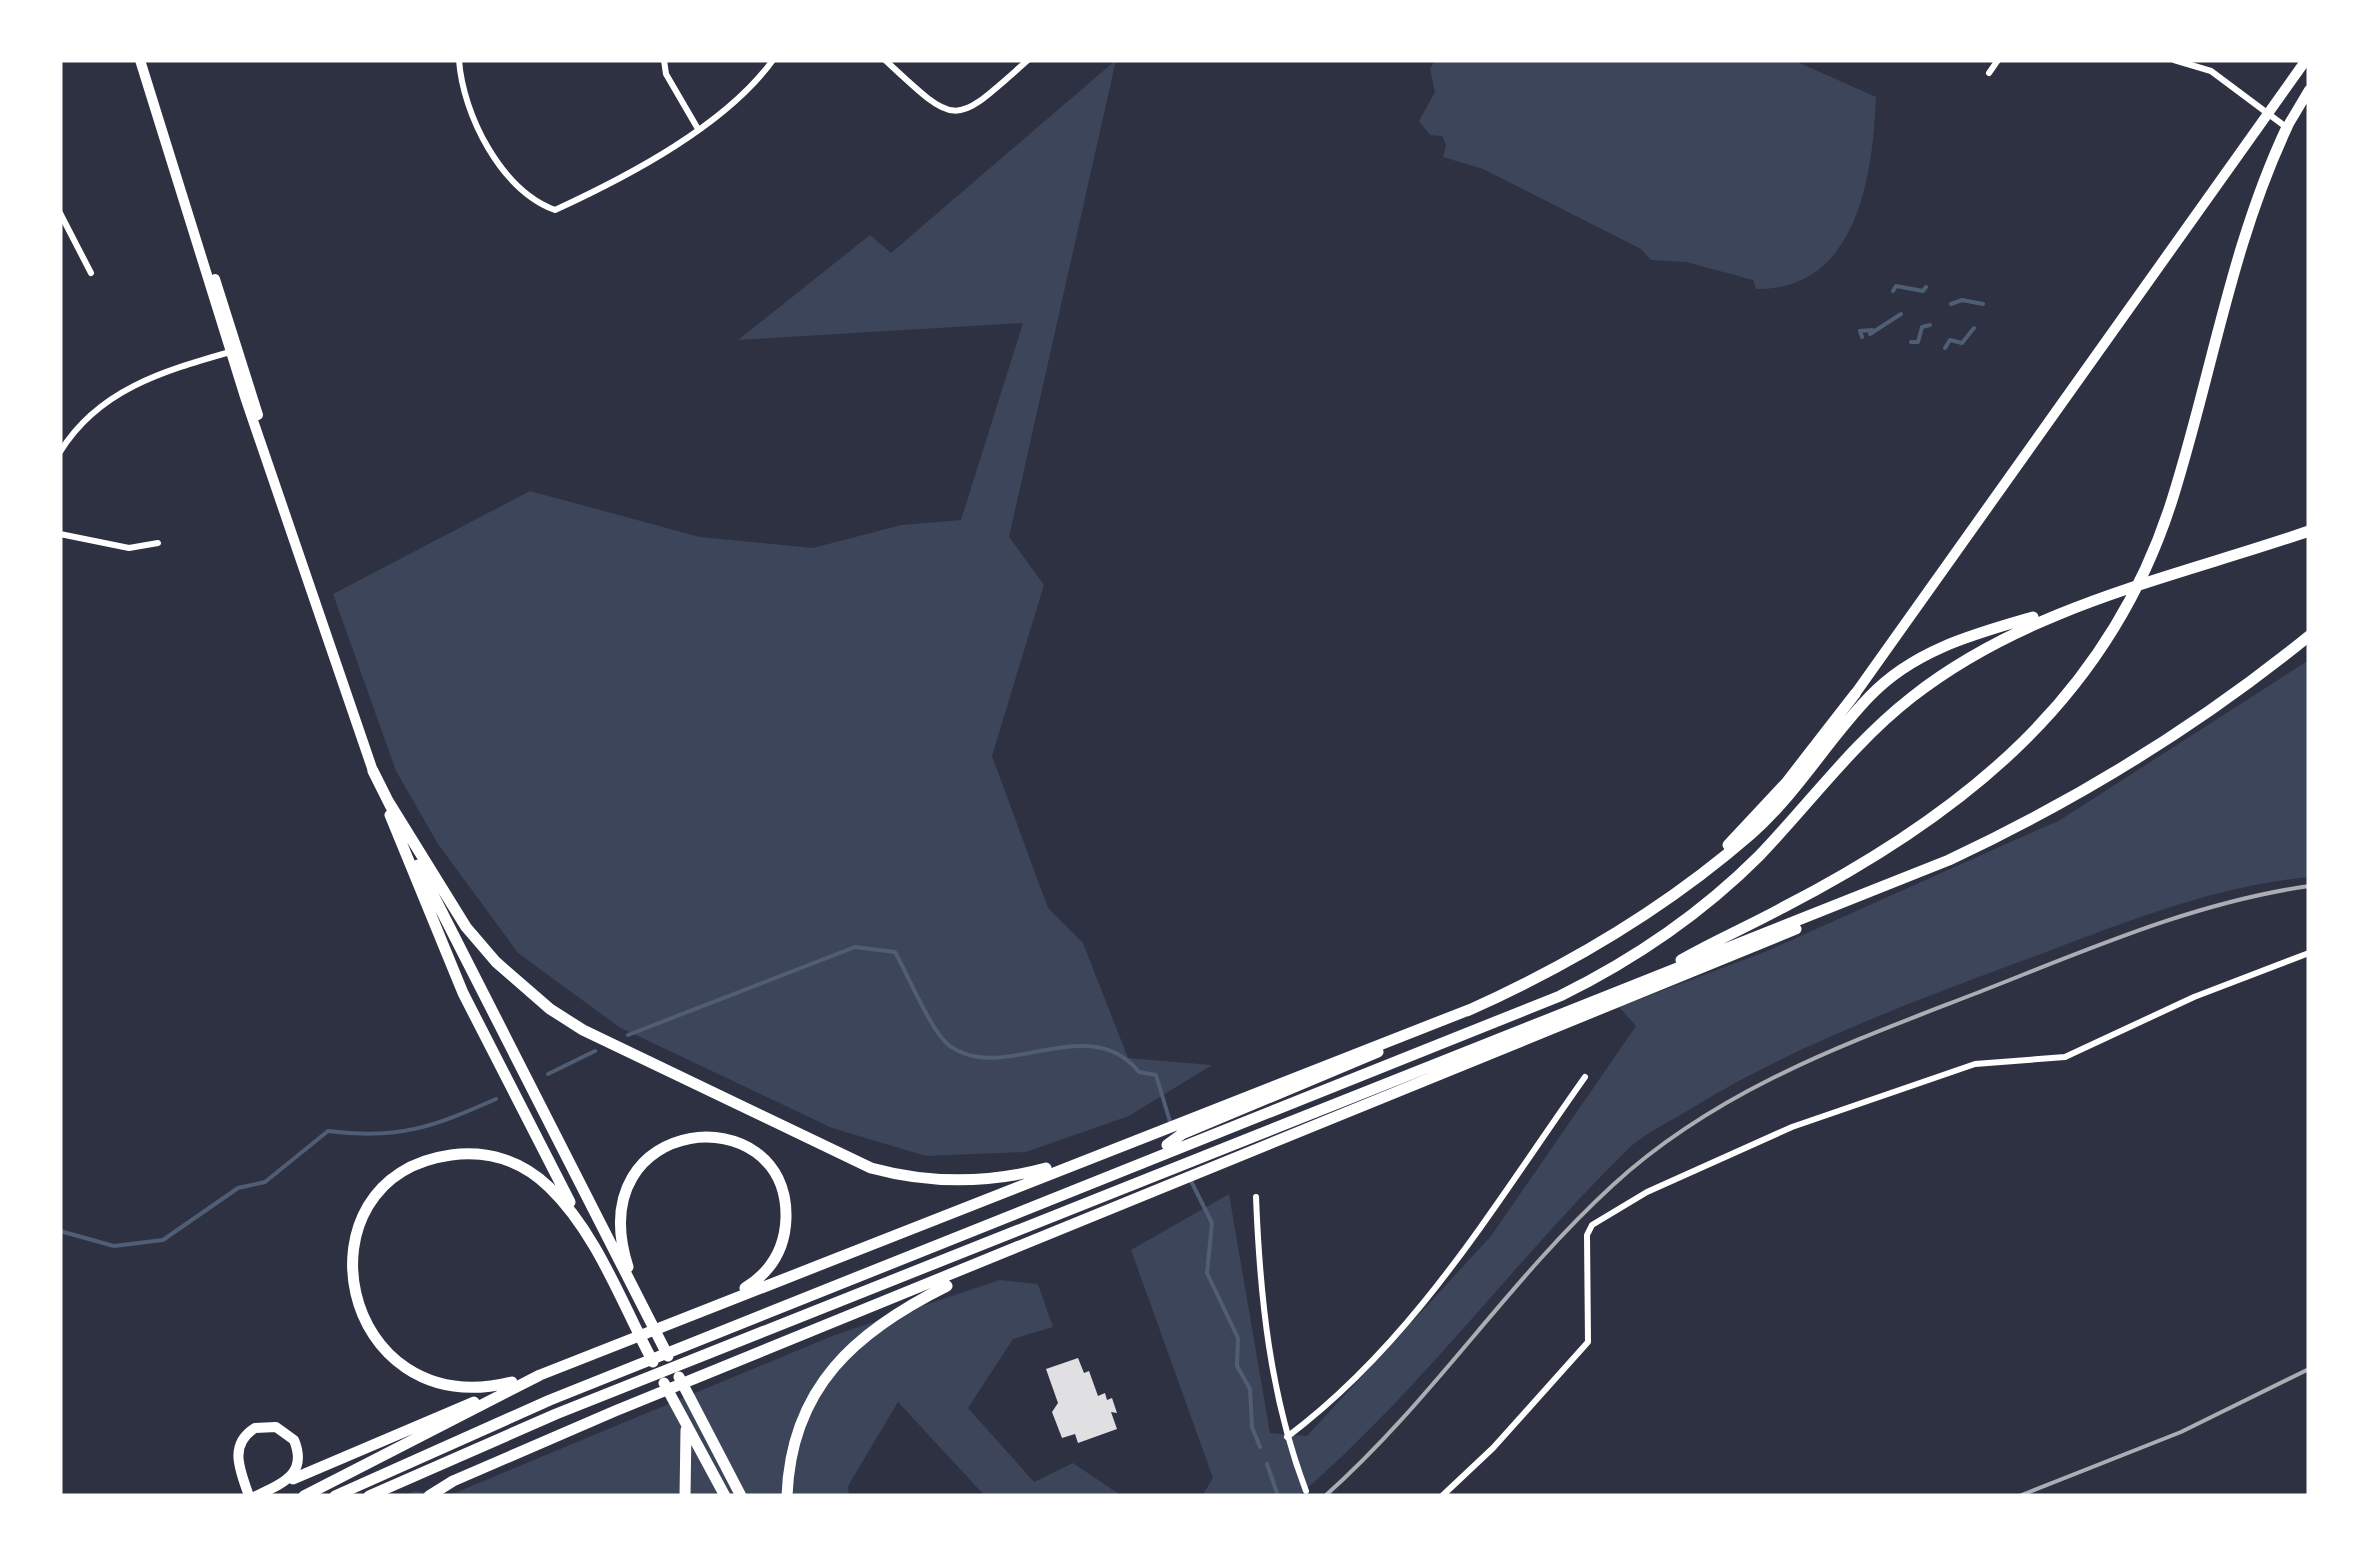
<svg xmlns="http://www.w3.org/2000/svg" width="2369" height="1556" font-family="'IBM Plex Serif',serif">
	<rect width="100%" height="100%" fill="#2d3142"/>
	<path fill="#3c4559" d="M 1116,60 L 1009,537 L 1044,585 L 992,756 L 1048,908 L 1083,943 L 1128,1058 L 1212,1065 L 1129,1116 L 1026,1152 L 926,1156 L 832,1128 L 619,1027 L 518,953 L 438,844 L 396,771 L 333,594 L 530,491 L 700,537 L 813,548 L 901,525 L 961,520 L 1023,323 L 738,340 L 870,235 L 891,253 Z
		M 1435,60 L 1793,60 L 1876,97 C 1873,176 1857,291 1756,289 L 1753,280 L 1686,262 L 1651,260 L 1641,249 L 1483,169 L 1443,157 L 1446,145 L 1442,136 L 1430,135 L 1419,121 L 1435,92 L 1430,69 Z
		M 2309,660 L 2309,877 C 2211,886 2118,925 2027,959 C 1912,1002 1794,1045 1689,1110 C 1669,1122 1643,1134 1626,1151 C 1513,1262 1419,1393 1298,1496 L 1202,1496 L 1213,1478 L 1131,1250 L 1229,1194 L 1270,1433 L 1307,1436 L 1491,1236 L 1636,1026 L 1619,1007 L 1767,951 L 2060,820 Z
		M 1000,1280 L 1038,1284 L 1053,1327 L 1013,1339 L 968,1408 L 1034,1482 L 1073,1463 L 1122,1496 L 985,1496 L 898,1402 L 848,1486 L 849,1496 L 404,1496 L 414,1491 L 450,1495 L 832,1336 Z"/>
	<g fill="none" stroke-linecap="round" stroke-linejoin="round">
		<path stroke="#4f5d75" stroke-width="4" d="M 1893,291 L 1896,286 L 1923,291 L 1926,287
			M 1951,304 L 1962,300 L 1983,304
			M 1870,334 L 1901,314
			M 1862,337 L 1860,331 L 1872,330
			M 1911,342 L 1918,342 L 1922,327 L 1930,325
			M 1945,348 L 1950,340 L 1962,343 L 1974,328
			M 628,1035 L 855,947 L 895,952 C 908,975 931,1032 950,1046 C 1003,1085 1088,1009 1139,1072 L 1156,1075 L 1171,1125
			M 548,1074 L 595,1051
			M 1191,1181 L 1212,1223 L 1207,1273 L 1238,1338 L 1237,1366 L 1250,1389 L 1252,1427 L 1260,1447
			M 60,1231 L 114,1246 L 163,1240 L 238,1188 L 265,1182 L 328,1131 C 398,1140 433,1127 496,1099
			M 1267,1464 L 1278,1496"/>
	</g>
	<path fill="#e0e0e3" d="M 1078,1358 L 1084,1373 L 1089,1371 L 1098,1396 L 1105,1393 L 1107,1400 L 1112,1398 L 1117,1413 L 1111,1412 L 1117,1429 L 1078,1443 L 1075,1434 L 1062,1438 L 1052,1412 L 1058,1403 L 1046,1369 Z"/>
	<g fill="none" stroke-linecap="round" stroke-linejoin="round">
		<path stroke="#fff" stroke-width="6" d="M 459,60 C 463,115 501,190 555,210 C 629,176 726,125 773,60
			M 664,60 L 666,74 L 698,129
			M 885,60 C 959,129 953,126 1028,60
			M 2174,60 L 2211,71 L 2286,127
			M 1989,73 L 1998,60
			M 60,213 L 91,273
			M 60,452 C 98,390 163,371 230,352
			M 60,534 L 129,548 L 158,543
			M 1256,1197 C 1260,1298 1270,1396 1306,1491
			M 1287,1437 C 1415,1341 1494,1205 1585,1077
			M 1442,1496 L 1493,1448 L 1588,1342 L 1587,1235 L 1592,1225 L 1647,1192 L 1792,1127 L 1975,1064 L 2065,1057 L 2194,997 L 2309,953"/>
		<path stroke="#fff" stroke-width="10" d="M 140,60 L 246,400 L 373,771
			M 2287,127 L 2309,90
			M 215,279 L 258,415
			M 1855,694 L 2306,60
			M 249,1496 C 240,1470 228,1445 255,1428 L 276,1427 L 294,1440 C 308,1474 283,1483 256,1496"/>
		<path stroke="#fff" stroke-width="11" d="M 373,771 L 391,807
			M 388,801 L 466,927 L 496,962 L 550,1009 L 583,1030 L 871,1168 C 930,1184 987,1184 1046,1168
			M 390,815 L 463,993 L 570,1202
			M 1728,845 L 1786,783 L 1855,694
			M 418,865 L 668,1356
			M 1681,960 C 1714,941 1749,926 1782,908 C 1963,815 2111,697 2173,497 C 2212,373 2231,246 2287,127
			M 1467,1011 C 1570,965 1666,908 1751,834 C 1797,794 1828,739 1870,696 C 1914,650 1974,634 2033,617
			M 1167,1145 L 1182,1134 L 1378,1052
			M 628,1267 C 579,1113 789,1095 786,1218 C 785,1249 771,1272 745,1288
			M 679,1377 L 741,1496
			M 512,1382 C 338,1426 290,1177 451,1155 C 488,1150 522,1161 549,1187 C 597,1233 622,1304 653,1362
			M 664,1383 L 725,1496
			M 293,1479 L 474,1402
			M 304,1496 L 540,1375 L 1471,1009
			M 335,1496 L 550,1400 L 1560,996 C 1633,960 1701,914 1759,856 C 1810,803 1853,743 1912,697 C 2028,606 2172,578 2309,531
			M 369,1496 L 556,1414 L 1949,860 C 2079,799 2197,727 2309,636
			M 429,1496 L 453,1481 L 615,1411 L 1796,929
			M 685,1496 L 686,1430
			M 787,1496 C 791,1387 856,1331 947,1286"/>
		<path stroke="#abadb3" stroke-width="4" d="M 1325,1496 C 1431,1402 1508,1281 1613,1185 C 1722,1085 1857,1040 1992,987 C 2096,946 2198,902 2309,886
			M 2019,1496 L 2181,1432 L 2309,1369"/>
	</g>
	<rect width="2369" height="1556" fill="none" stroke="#ffffff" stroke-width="125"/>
</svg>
